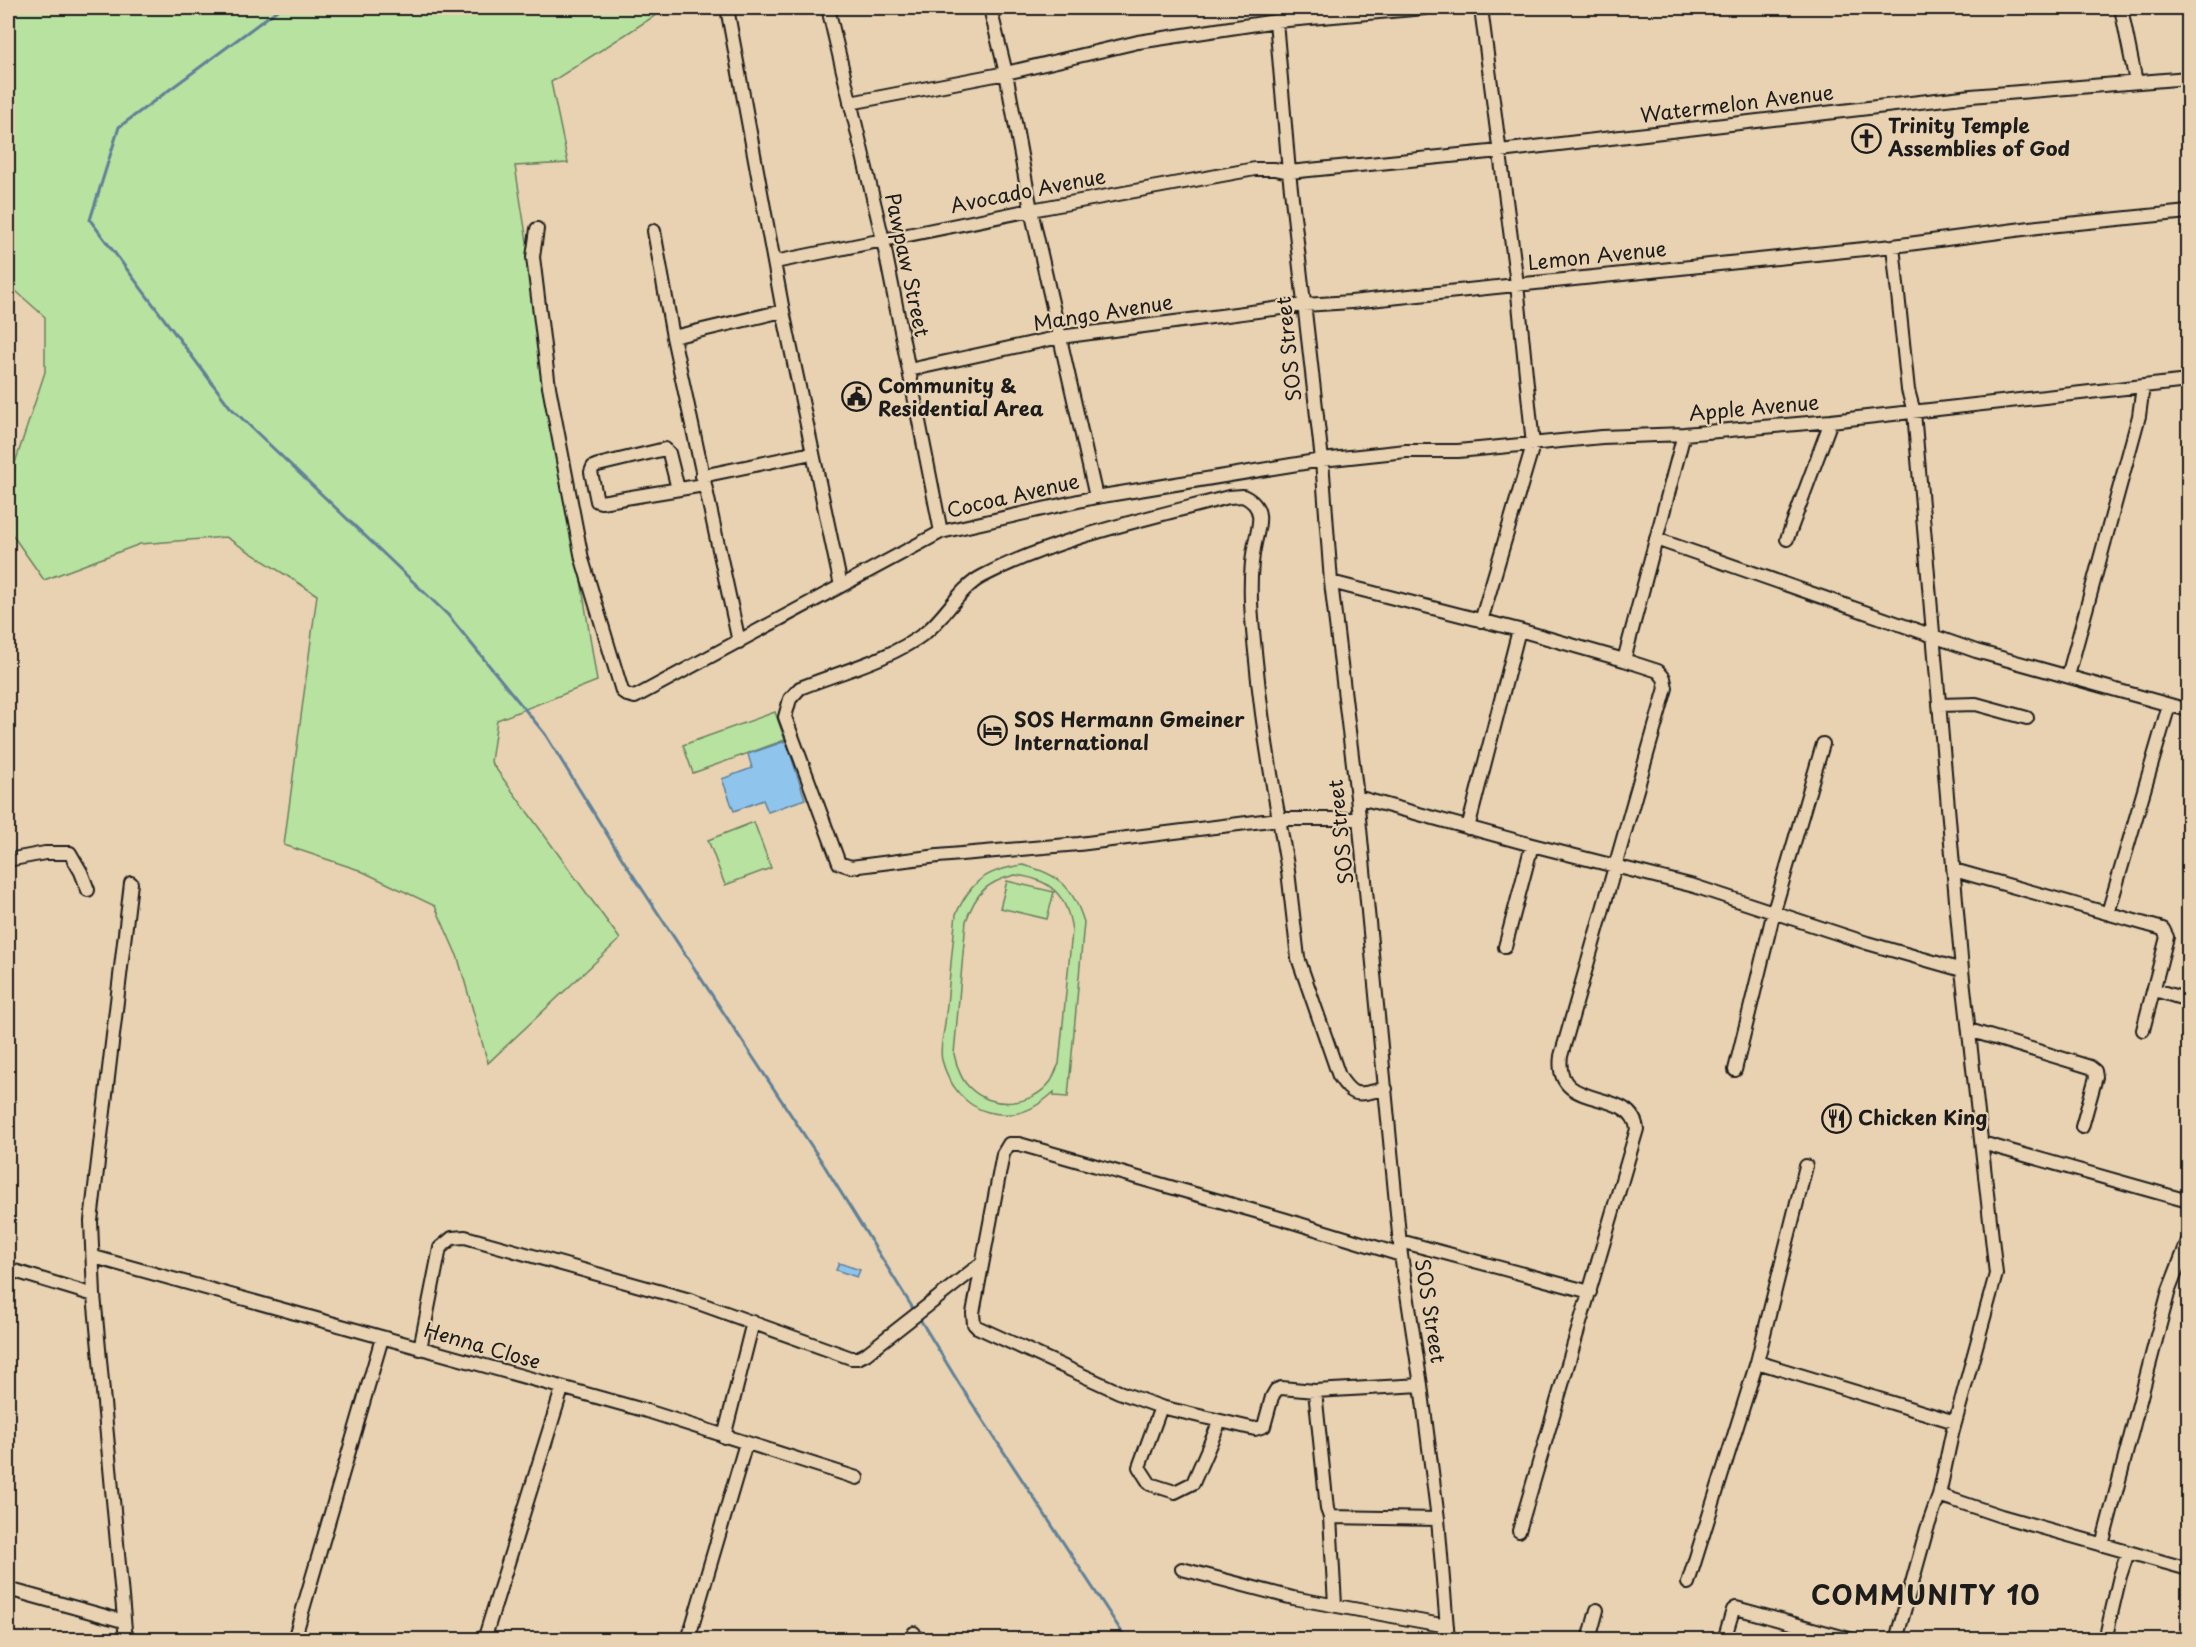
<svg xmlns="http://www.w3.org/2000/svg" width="2196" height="1647" font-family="'Playpen Sans',sans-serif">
	<rect width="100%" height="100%" fill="#e8d2b1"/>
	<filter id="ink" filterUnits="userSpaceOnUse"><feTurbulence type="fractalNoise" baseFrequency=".0167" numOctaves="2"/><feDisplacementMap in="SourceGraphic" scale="12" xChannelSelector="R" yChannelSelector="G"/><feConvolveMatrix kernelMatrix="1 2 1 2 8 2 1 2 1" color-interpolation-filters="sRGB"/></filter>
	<g filter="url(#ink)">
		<path fill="#b7e29f" stroke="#6a7f5e" stroke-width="1.5" fill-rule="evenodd" d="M 8,8 L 667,8 L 551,82 L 568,163 L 515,166 L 597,681 L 497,720 L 491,762 L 620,939 L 488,1063 L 458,958 L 435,906 L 359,870 L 284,845 L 317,595 L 226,537 L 140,544 L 44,580 L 11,533 L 15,463 L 45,372 L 45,317 L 8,284 Z
			M 775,712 L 785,740 L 693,773 L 683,745 Z
			M 754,822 L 771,868 L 725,885 L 708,840 Z
			M 1023,865 C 1059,874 1073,887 1084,922 L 1068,1097 L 1054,1096 L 1054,1092 C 1034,1110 1016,1119 988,1112 C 964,1106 948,1083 942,1060 C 939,1049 944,1034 945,1023 C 949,987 952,950 956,914 C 972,880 986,870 1023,865 ZM 1015,875 C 1051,879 1067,895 1072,931 L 1059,1064 C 1056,1069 1054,1076 1051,1081 C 1032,1107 991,1110 969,1087 C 960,1078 957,1066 954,1054 L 966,921 C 976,893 986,882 1015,875 Z
			M 1007,881 L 1054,892 L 1047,919 L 1000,908 Z"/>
		<path fill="#8fc5ed" stroke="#618199" stroke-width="1.5" d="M 786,741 L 805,799 L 768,812 L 763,800 L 734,811 L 722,779 L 752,768 L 748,754 Z
			M 839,1263 L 860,1270 L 857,1277 L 836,1270 Z"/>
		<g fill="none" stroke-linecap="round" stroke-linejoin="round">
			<path stroke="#618199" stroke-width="3" d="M 280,8 L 119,127 L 90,220 L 230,407 L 448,615 L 545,734 L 623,860 L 822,1162 L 914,1310
				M 918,1316 L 960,1385 L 1127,1640"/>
			<defs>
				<path id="minor" d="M 727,8 L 783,311 L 841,586
					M 828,8 L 883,240 L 941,532
					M 1481,8 L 1517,284 L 1533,445 L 1481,621
					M 2121,8 L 2136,82
					M 1276,21 L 1289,172 L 1322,460 L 1331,582 L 1357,797 L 1401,1255 L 1421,1385 L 1438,1519 L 1448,1640
					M 850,103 L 1006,73 L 990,8
					M 537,229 L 533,257 L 549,387 L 582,559 L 622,691 L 627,695 L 635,697 L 941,532 L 1096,497 L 1322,460 L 1406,451 L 1458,451 L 1602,437 L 1684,434 L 1831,421 L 2188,381
					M 654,231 L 673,337 L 739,642
					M 1893,246 L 1908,390 L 1914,412 L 1962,970 L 1996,1274 L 1952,1434 L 1939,1495 L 1927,1529 L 1896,1640
					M 775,262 L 1031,210 L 1255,169 L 1275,169 L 1289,172 L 1500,151 L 1971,96 L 2188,78
					M 673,337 L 783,311
					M 909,370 L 1060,337 L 1304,305 L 1351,302 L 1893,246 L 2038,227 L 2188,212
					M 702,476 L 812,453
					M 678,489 L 669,453 L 665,449 L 598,465 L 593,467 L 591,472 L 597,501 L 601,502 L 704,485
					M 1243,496 C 1265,506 1260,523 1255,543 C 1247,581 1252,622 1256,661 C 1261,714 1269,766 1279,819 L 1079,844 L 938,856 L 851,867 L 839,863 L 785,717 L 790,699 L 800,688 C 840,672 891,659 925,633 C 946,617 959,588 983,576 C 1056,538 1149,518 1229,497 Z
					M 1096,497 L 1031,210 L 1006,73 L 1138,42 L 1276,21 L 1425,8
					M 1656,539 L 1976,651 L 2188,710
					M 1787,539 L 1831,421
					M 1331,582 L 1519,630 L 1624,660 L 1658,671 L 1664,678 L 1666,688 L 1561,1056 C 1553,1114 1631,1085 1637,1129 L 1519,1531
					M 1624,660 L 1684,434
					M 2068,676 L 2139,416 L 2143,386
					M 1939,705 L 1976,704 L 2027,718
					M 1357,797 L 1532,845 L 1694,886 L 1867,943 L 1962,970
					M 1359,819 L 1279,819 L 1288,871 L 1298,958 L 1339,1076 C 1355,1101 1359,1093 1386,1089
					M 1468,828 L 1519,630
					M 8,860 L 45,853 L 70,853 L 81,872 L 88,890
					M 1954,870 L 2163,929 L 2167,937 L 2143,1030
					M 2108,913 L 2169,705
					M 1505,947 L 1532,845
					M 2155,990 L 2188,1000
					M 1969,1030 L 2090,1067 L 2095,1071 L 2096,1077 L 2082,1127
					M 1735,1070 L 1774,911 L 1823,744
					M 1982,1143 L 2188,1201
					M 1400,1241 L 1590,1292
					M 1401,1255 L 1283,1219 L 1019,1144 L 1009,1144 L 1003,1154 L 973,1313 L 974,1324 L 977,1327 L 1119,1392 L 1161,1407 L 1255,1429 L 1264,1426 L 1272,1397 L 1276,1390 L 1281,1388 L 1315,1391 L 1421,1385
					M 94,1257 L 647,1411 L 857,1478
					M 8,1269 L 94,1295
					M 420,1349 L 440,1248 L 452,1238 L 465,1237 L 690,1300 L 851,1358 L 858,1358 L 866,1354 L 982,1263
					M 1757,1362 L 1806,1166
					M 1315,1391 L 1327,1509 L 1330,1517 L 1335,1605
					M 1161,1407 L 1139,1467 L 1150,1484 L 1175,1492 L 1193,1483 L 1220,1421
					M 724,1437 L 753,1322
					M 1939,1495 L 2001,1516 L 2188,1569
					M 1330,1517 L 1438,1519
					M 2102,1545 L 2169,1290 L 2188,1241
					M 1182,1569 L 1293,1598 L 1447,1626
					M 1688,1583 L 1757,1362 L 1955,1422
					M 8,1589 L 123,1621
					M 126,1640 L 94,1295 L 91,1221 L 131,883
					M 294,1640 L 382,1338
					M 484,1640 L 562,1389
					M 688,1640 L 746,1443
					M 913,1640 L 914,1633
					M 1589,1640 L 1597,1610
					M 1724,1640 L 1733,1610 L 1736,1608 L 1853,1640
					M 2105,1640 L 2120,1576 L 2128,1552"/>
			</defs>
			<use href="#minor" stroke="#1c1c1c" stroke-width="16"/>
			<use href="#minor" stroke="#e8d2b1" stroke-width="12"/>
		</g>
	</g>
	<defs>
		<symbol id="church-ring" viewBox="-11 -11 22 22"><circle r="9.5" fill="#e8d2b1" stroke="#1c1c1c" stroke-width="1.5"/><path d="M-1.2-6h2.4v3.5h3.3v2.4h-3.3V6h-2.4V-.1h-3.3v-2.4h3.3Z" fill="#1c1c1c"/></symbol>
		<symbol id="civic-ring" viewBox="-11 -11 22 22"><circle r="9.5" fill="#e8d2b1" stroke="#1c1c1c" stroke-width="1.5"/><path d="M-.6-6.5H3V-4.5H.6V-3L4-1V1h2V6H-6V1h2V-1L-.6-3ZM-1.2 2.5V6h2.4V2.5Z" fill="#1c1c1c"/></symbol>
		<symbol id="hotel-ring" viewBox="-11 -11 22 22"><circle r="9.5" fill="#e8d2b1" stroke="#1c1c1c" stroke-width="1.5"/><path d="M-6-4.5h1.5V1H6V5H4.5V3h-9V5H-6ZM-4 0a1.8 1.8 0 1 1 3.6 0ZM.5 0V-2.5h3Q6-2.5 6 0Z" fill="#1c1c1c"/></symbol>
		<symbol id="restaurant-ring" viewBox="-11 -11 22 22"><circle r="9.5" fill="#e8d2b1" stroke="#1c1c1c" stroke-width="1.5"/><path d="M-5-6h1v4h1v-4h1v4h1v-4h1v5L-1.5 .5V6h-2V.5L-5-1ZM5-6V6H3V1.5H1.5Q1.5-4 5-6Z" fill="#1c1c1c"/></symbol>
	</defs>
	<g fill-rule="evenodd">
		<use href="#church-ring" x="1850" y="122" width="33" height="33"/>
		<use href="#civic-ring" x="840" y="380" width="33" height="33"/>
		<use href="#hotel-ring" x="976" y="714" width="33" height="33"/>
		<use href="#restaurant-ring" x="1820" y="1102" width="33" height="33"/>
	</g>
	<g text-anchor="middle" stroke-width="4.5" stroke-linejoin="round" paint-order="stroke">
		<g font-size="20" fill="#1c1c1c" stroke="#e8d2b1">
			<text transform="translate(1737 104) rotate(-7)" y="7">Watermelon Avenue</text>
			<text transform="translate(1028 191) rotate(-11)" y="7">Avocado Avenue</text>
			<text transform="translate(1597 256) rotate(-6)" y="7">Lemon Avenue</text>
			<text transform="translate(907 265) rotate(78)" y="7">Pawpaw Street</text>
			<text transform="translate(1103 313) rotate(-9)" y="7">Mango Avenue</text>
			<text transform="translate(1289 349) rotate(-96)" y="7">SOS Street</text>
			<text transform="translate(1754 408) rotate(-5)" y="7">Apple Avenue</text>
			<text transform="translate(1013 496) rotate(-13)" y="7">Cocoa Avenue</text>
			<text transform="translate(1341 832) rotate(-96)" y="7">SOS Street</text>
			<text transform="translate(1430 1311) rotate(81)" y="7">SOS Street</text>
			<text transform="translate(482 1346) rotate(16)" y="7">Henna Close</text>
		</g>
		<g font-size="20" font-weight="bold" fill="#1c1c1c" stroke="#e8d2b1" text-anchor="start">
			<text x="1888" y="133">Trinity Temple<tspan x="1888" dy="23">Assemblies of God</tspan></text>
			<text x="878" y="393">Community &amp;<tspan x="878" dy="23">Residential Area</tspan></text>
			<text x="1014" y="727">SOS Hermann Gmeiner<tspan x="1014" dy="23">International</tspan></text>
			<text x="1858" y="1125">Chicken King</text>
		</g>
		<g font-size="26" font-weight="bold" letter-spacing="1.5" fill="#1c1c1c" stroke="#e8d2b1">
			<text x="1926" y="1605">COMMUNITY 10</text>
		</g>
	</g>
	<rect width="2196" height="1647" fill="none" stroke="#e8d2b1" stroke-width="30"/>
	<rect x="15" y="15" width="2166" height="1617" fill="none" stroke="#1c1c1c" stroke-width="2" filter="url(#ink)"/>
</svg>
